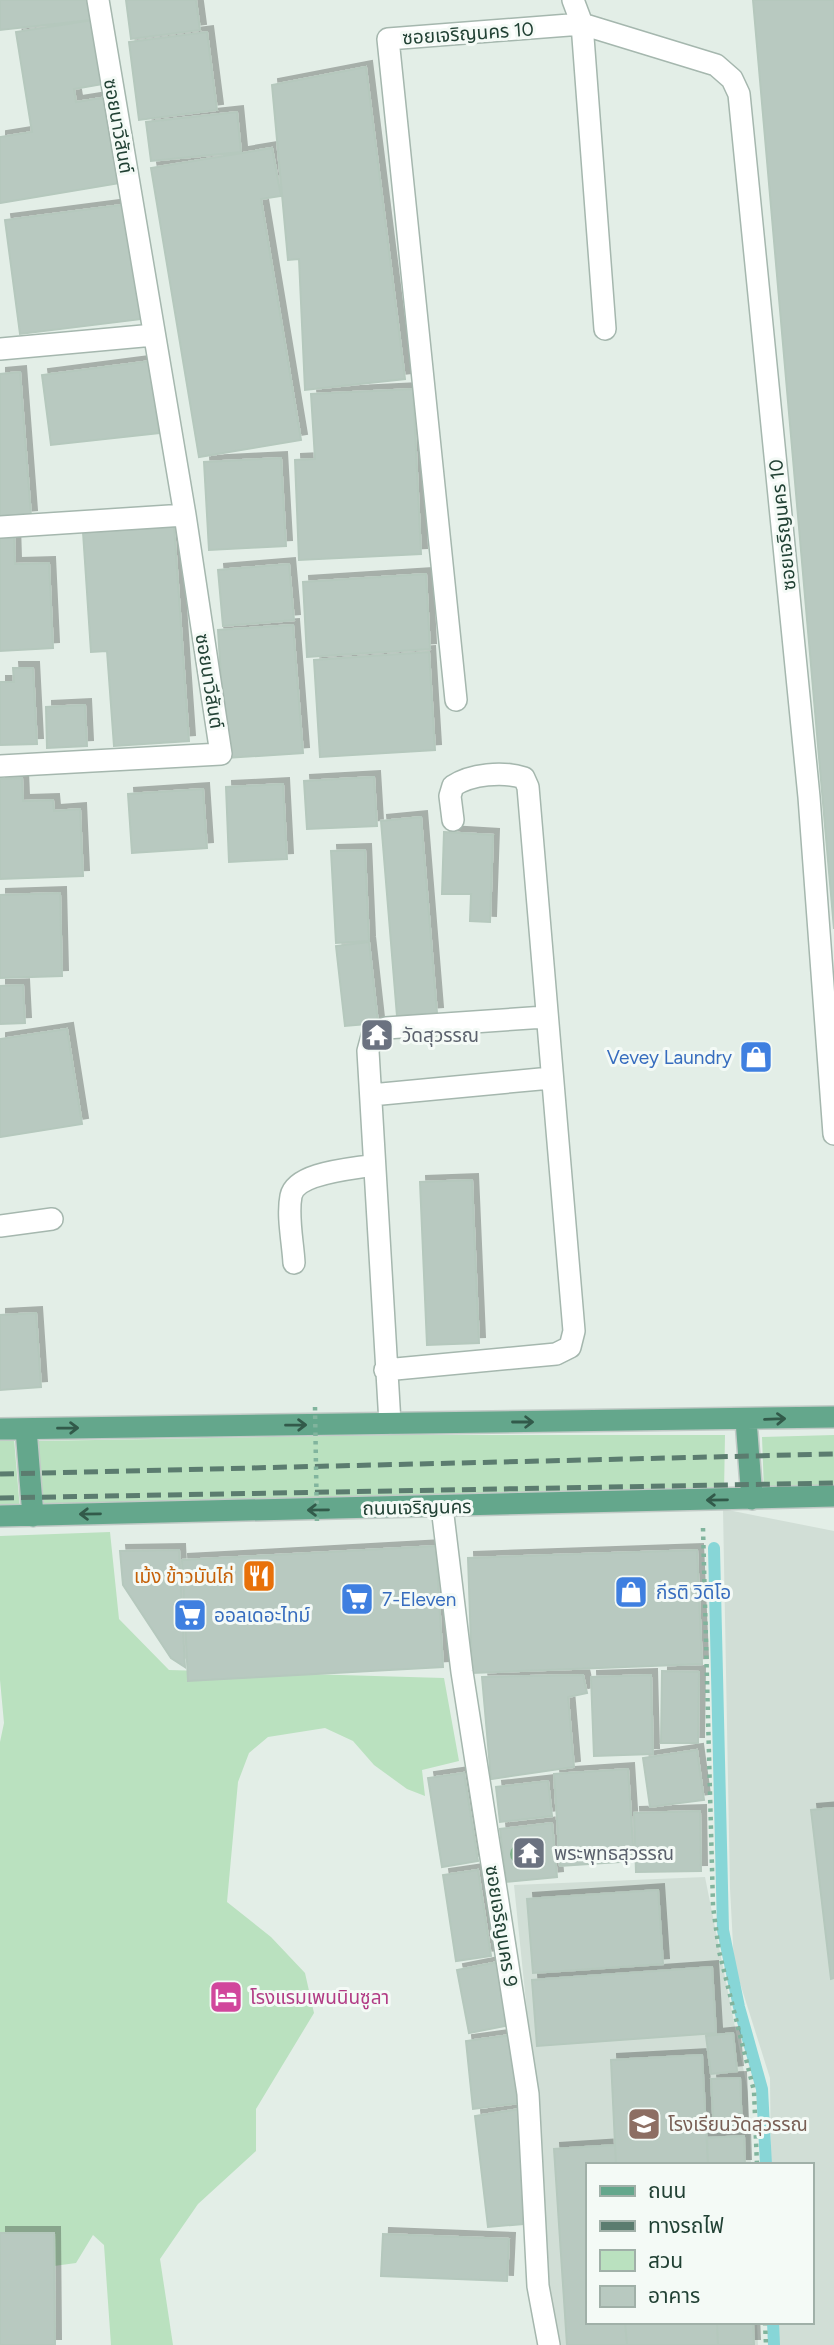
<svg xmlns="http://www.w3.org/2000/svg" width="834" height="2345" font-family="Figtree,'Noto Sans Thai',sans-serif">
	<defs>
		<filter id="shadow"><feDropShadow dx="6" dy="-6" stdDeviation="0" flood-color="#0004"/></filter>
	</defs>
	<rect width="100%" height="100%" fill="#e3eee7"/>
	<path fill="#d1ded6" d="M 723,1509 L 834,1531 L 834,2345 L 775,2345 L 774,2322 L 811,2322 L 811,2165 L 771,2165 L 770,2078 L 734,1964 L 730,1888 Z
		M 705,1877 L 748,2092 L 751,2165 L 587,2165 L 587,2322 L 757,2322 L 758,2345 L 559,2345 L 548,2281 L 541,2148 L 514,1885 Z"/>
	<path fill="#bae1bf" d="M 392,1435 L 725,1435 L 724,1493 L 44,1507 L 38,1441 Z
		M 834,1435 L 834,1489 L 764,1491 L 762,1437 Z
		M 14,1439 L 20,1510 L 0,1510 L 0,1440 Z
		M 110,1532 L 119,1619 L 169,1670 L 444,1678 L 459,1761 L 422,1770 L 425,1796 L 407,1789 L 374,1765 L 353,1741 L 325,1728 L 268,1737 L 249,1753 L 238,1782 L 227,1902 L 271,1937 L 305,1973 L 314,2013 L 256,2109 L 256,2151 L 198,2204 L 160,2259 L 173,2345 L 111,2345 L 104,2245 L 93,2235 L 76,2263 L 54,2266 L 53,2233 L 0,2233 L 0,1742 L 4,1723 L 0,1680 L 0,1536 Z"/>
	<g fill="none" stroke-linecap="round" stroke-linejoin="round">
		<path stroke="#87d6d7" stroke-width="12" d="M 714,1548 L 723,1930 L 739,2007 L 762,2089 L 766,2165
			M 773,2322 L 774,2345"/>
	</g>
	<path fill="#b8c9c0" stroke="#b5c8bd" stroke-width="2" filter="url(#shadow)" d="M 0,0 L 89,0 L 91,20 L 0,30 Z
		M 126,0 L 196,0 L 200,30 L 131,39 Z
		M 753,0 L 834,0 L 834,929 Z
		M 93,20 L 103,84 L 74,89 L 76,102 L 108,97 L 120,183 L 0,203 L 0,137 L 32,132 L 16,32 Z
		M 207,32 L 217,110 L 139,120 L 129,42 Z
		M 366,67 L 405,379 L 305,390 L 299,259 L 288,260 L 272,85 Z
		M 237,112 L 241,152 L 151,161 L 146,122 Z
		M 272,148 L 281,196 L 261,199 L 301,440 L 199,457 L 151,168 Z
		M 128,204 L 142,319 L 20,334 L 5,220 Z
		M 150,361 L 159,433 L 51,445 L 42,375 Z
		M 20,372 L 31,516 L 0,519 L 0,374 Z
		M 413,389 L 421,554 L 299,560 L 295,460 L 315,459 L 311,394 Z
		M 281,458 L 286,546 L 209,550 L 204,462 Z
		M 174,526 L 189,741 L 114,746 L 107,651 L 91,652 L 83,532 Z
		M 0,531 L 14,531 L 15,564 L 49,563 L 53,648 L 0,651 Z
		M 289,564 L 294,620 L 223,626 L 218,570 Z
		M 426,574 L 430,649 L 307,657 L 303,582 Z
		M 293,625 L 303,753 L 226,758 L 218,630 Z
		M 429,652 L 435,750 L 320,757 L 314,660 Z
		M 13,668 L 33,668 L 37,744 L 0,745 L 0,682 L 14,682 Z
		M 85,705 L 87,746 L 47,748 L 46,707 Z
		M 374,777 L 377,826 L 307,829 L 304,781 Z
		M 22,778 L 23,801 L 53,800 L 54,811 L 80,809 L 83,876 L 0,879 L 0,779 Z
		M 283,784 L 287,859 L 229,862 L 226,787 Z
		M 203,789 L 207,848 L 132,853 L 128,794 Z
		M 421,817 L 437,1013 L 397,1016 L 381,821 Z
		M 444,832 L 493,835 L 490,922 L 470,921 L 471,894 L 442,894 Z
		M 365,850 L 369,941 L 336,943 L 331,851 Z
		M 60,893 L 62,976 L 0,978 L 0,895 Z
		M 369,942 L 378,1023 L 345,1026 L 336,946 Z
		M 23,985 L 25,1023 L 0,1024 L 0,986 Z
		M 67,1029 L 82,1124 L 0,1137 L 0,1039 Z
		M 472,1180 L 479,1343 L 427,1345 L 420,1182 Z
		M 36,1313 L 41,1387 L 0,1390 L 0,1315 Z
		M 436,1546 L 443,1667 L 188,1681 L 182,1560 Z
		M 179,1550 L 185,1667 L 171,1658 L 123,1585 L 120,1551 Z
		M 697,1550 L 702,1664 L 472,1673 L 468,1558 Z
		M 662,1671 L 699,1672 L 698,1743 L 661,1743 Z
		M 583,1675 L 587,1693 L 568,1697 L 574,1767 L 491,1779 L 482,1677 Z
		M 651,1675 L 653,1754 L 594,1756 L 591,1677 Z
		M 697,1750 L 704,1800 L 650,1807 L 643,1758 Z
		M 628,1769 L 634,1861 L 560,1866 L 554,1774 Z
		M 464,1773 L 478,1861 L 442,1867 L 428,1778 Z
		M 548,1781 L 552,1816 L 500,1822 L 496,1787 Z
		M 834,1808 L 834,1978 L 831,1979 L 811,1810 Z
		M 700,1811 L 701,1871 L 636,1872 L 634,1813 Z
		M 552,1823 L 557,1877 L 506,1882 L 500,1829 Z
		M 478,1870 L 491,1956 L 456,1961 L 443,1875 Z
		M 658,1890 L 663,1964 L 533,1973 L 527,1899 Z
		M 498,1962 L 510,2025 L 469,2033 L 457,1970 Z
		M 712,1967 L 716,2033 L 537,2046 L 532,1980 Z
		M 733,2033 L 737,2071 L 711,2074 L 706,2036 Z
		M 511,2035 L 520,2103 L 473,2109 L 466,2041 Z
		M 702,2055 L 708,2165 L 616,2165 L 611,2060 Z
		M 740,2078 L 742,2131 L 714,2132 L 711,2079 Z
		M 520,2109 L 523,2224 L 488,2227 L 475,2116 Z
		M 744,2136 L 745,2165 L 708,2165 L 707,2138 Z
		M 615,2145 L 616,2165 L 587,2165 L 587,2322 L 625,2322 L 627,2345 L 567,2345 L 554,2149 Z
		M 0,2233 L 54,2233 L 55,2345 L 0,2345 Z
		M 383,2234 L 509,2239 L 507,2281 L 381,2276 Z
		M 625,2322 L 717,2322 L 718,2345 L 627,2345 Z
		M 717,2322 L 753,2322 L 754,2345 L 718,2345 Z"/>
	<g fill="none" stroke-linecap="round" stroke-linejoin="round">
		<defs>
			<path id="minor" d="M 573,0 L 582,24 L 716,65 L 732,79 L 739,94 L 809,797 L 834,1134
				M 0,349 L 154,335
				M 0,527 L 185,515
				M 456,700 L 388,39 L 582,24 L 605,329
				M 0,766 L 221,754 L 185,515 L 98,0
				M 371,1095 L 551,1078
				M 0,1226 L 52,1219
				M 294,1263 C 293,1243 287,1216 291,1196 C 296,1172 353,1169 374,1165
				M 385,1370 L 556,1354 L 570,1347 L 574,1331 L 528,787 L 524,778 C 503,771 471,774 453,786 L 450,796 L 453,820
				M 390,1423 L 368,1051 L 372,1036 L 386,1028 L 545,1017
				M 442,1507 L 462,1672 L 528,2094 L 538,2286 L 549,2345"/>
			<path id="major" d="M 746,1420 L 752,1499
				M 0,1429 L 834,1417
				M 26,1429 L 33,1516
				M 0,1516 L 834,1496"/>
		</defs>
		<use href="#minor" stroke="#a5b7ae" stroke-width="24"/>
		<use href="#major" stroke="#c1cac6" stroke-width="24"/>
		<path stroke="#81b49d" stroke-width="4.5" stroke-dasharray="3.5 5" stroke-linecap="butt" d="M 703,1528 L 713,1906 L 719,1951 L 754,2091 L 757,2165
			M 765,2322 L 766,2345"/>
		<use href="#minor" stroke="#fff" stroke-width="21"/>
		<use href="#major" stroke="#64a78c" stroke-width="21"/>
		<path stroke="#5b7c6f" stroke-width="5" stroke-dasharray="14 7" stroke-linecap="butt" d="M 0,1474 L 834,1454
			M 0,1498 L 834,1483"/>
		<path stroke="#81b49d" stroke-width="4.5" stroke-dasharray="3.5 5" stroke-linecap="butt" d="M 315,1407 L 317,1525"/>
	</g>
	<circle fill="#7caf89" cx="520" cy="1854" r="10"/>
	<defs><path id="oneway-shaft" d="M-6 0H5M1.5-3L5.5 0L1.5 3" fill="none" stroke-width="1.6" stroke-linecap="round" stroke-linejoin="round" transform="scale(1.75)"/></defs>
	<g stroke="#325a4a">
		<use href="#oneway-shaft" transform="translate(775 1419) rotate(-2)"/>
		<use href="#oneway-shaft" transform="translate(523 1422)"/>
		<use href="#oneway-shaft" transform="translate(296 1425) rotate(-1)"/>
		<use href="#oneway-shaft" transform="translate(68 1428) rotate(-1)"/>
		<use href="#oneway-shaft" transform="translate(717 1500) rotate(179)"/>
		<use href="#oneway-shaft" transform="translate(318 1510) rotate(179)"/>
		<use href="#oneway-shaft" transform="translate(90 1514) rotate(179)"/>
	</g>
	<defs>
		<symbol id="temple-square" viewBox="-11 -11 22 22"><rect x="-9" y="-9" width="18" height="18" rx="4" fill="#6b7280" stroke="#f4faf6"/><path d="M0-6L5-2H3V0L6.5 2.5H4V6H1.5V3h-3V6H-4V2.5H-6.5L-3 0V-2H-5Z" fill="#fff"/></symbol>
		<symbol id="shop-square" viewBox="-11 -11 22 22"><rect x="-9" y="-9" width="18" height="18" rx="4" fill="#3f7fe0" stroke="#f4faf6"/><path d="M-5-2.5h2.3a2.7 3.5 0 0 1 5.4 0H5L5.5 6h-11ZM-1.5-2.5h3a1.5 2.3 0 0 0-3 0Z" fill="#fff"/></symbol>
		<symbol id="restaurant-square" viewBox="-11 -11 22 22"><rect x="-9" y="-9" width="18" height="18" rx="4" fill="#e8710a" stroke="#f4faf6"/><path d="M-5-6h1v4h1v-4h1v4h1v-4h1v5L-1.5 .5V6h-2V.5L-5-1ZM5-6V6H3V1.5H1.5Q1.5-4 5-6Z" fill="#fff"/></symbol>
		<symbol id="supermarket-square" viewBox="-11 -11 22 22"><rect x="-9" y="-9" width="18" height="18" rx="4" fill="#3f7fe0" stroke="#f4faf6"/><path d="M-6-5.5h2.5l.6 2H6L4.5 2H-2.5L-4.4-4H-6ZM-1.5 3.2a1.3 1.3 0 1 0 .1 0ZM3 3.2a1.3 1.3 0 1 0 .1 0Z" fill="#fff"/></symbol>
		<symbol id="hotel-square" viewBox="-11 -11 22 22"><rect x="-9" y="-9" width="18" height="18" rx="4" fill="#d1479c" stroke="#f4faf6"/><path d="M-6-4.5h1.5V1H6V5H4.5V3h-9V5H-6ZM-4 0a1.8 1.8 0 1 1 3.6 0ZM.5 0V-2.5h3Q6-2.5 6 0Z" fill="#fff"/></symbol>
		<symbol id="school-square" viewBox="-11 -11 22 22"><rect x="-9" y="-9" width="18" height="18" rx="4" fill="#8d6e63" stroke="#f4faf6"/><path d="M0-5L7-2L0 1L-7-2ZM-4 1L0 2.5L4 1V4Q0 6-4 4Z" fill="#fff"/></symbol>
	</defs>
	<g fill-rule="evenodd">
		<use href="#temple-square" x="358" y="1016" width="38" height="38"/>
		<use href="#shop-square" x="737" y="1038" width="38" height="38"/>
		<use href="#restaurant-square" x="240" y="1557" width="38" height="38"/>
		<use href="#shop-square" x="612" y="1573" width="38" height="38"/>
		<use href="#supermarket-square" x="338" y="1580" width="38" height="38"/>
		<use href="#supermarket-square" x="171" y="1596" width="38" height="38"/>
		<use href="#temple-square" x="510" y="1834" width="38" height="38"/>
		<use href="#hotel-square" x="207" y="1978" width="38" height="38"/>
		<use href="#school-square" x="625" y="2105" width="38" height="38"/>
	</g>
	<g text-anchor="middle" stroke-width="6" stroke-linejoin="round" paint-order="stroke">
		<g font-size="19" fill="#214134" stroke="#f4faf6">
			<text transform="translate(468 33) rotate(-4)" y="7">ซอยเจริญนคร 10</text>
			<text transform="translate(119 126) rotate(80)" y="7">ซอยนาวีสันต์</text>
			<text transform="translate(782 525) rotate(-96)" y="7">ซอยเจริญนคร 10</text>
			<text transform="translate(210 681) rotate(81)" y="7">ซอยนาวีสันต์</text>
			<text transform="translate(417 1507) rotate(-1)" y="7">ถนนเจริญนคร</text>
			<text transform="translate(502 1926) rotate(81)" y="7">ซอยเจริญนคร 9</text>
		</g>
		<g font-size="19" fill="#5b616d" stroke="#f4faf6" text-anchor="start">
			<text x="402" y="1042">วัดสุวรรณ</text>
			<text x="554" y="1860">พระพุทธสุวรรณ</text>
		</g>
		<g font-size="19" fill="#366cbe" stroke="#f4faf6" text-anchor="start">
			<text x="732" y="1064" text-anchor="end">Vevey Laundry</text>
			<text x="656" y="1599">กีรติ วิดิโอ</text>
			<text x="382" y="1606">7-Eleven</text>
			<text x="214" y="1622">ออลเดอะไทม์</text>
		</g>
		<g font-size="19" fill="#c56008" stroke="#f4faf6" text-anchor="end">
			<text x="234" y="1583">เม้ง ข้าวมันไก่</text>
		</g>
		<g font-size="19" fill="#b23c85" stroke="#f4faf6" text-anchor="start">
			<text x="250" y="2004">โรงแรมเพนนินซูลา</text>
		</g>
		<g font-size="19" fill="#785e54" stroke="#f4faf6" text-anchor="start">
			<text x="668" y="2131">โรงเรียนวัดสุวรรณ</text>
		</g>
	</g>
	<rect x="586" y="2163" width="228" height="161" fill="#f4faf6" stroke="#a0b0a8" stroke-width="2"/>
	<rect x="600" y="2186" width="35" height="10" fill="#64a78c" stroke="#a0b0a8" stroke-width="2"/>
	<text x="648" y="2198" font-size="21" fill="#214134">ถนน</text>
	<rect x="600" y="2221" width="35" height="10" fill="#5b7c6f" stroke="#a0b0a8" stroke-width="2"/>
	<text x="648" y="2233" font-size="21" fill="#214134">ทางรถไฟ</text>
	<rect x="600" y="2250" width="35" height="21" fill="#bae1bf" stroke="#a0b0a8" stroke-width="2"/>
	<text x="648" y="2268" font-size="21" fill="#214134">สวน</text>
	<rect x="600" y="2286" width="35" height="21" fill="#b8c9c0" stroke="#a0b0a8" stroke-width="2"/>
	<text x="648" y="2303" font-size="21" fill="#214134">อาคาร</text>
</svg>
